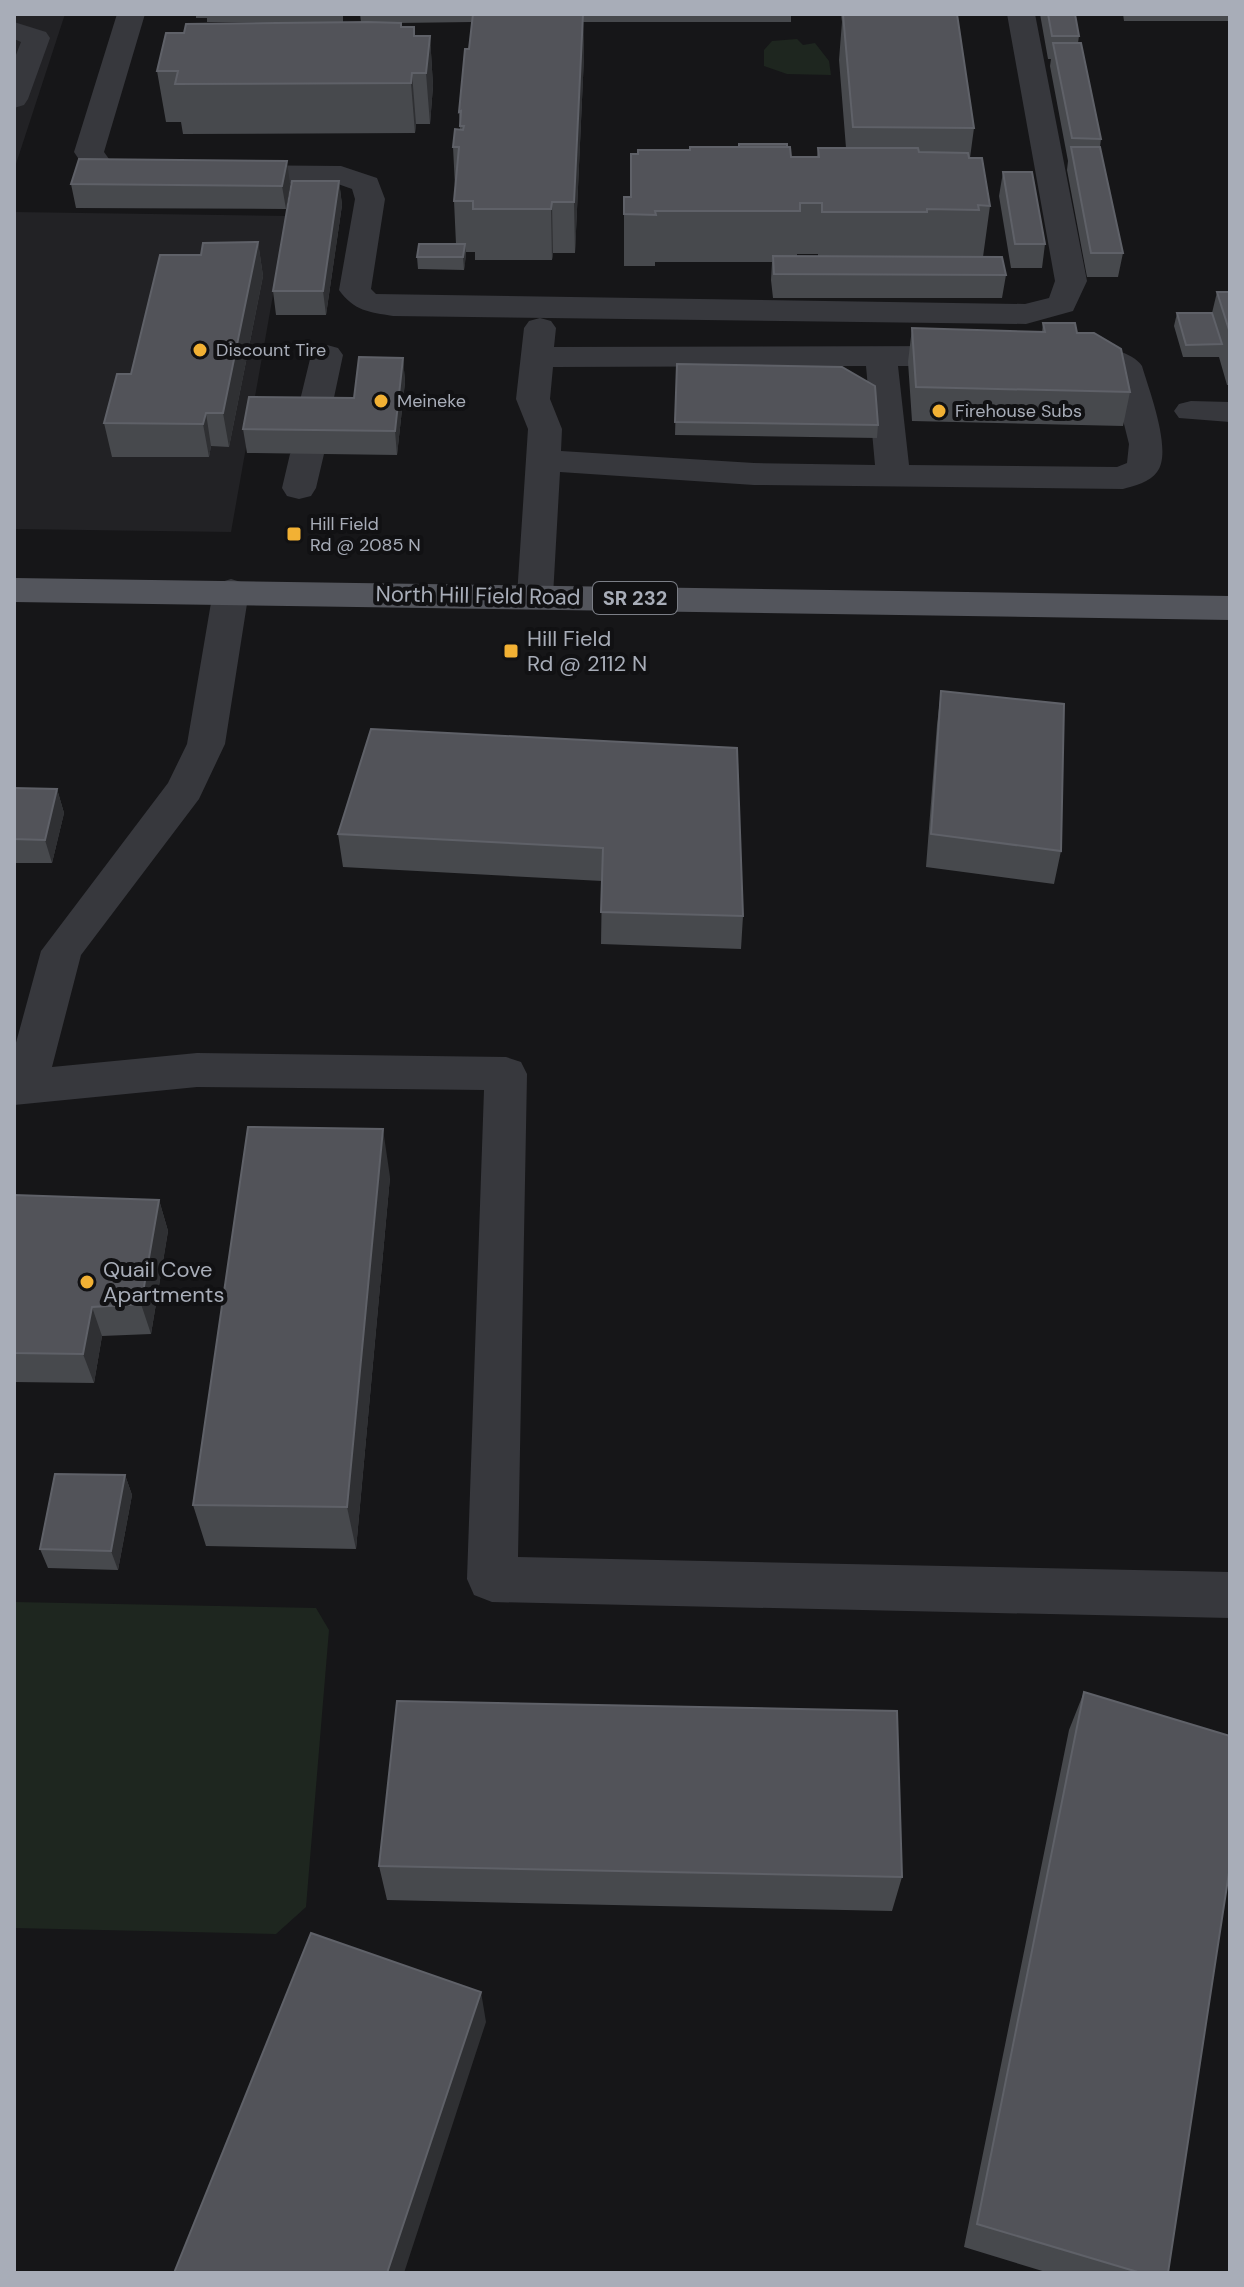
<svg xmlns="http://www.w3.org/2000/svg" width="1244" height="2287" font-family="'DM Sans',sans-serif">
	<rect width="100%" height="100%" fill="#161618"/>
	<path fill="#222225" d="M 14,14 L 65,14 L 14,170 Z
		M 14,212 L 287,216 L 231,532 L 14,529 Z"/>
	<path fill="#1e261f" d="M 797,39 L 803,45 L 815,43 L 829,61 L 831,75 L 787,74 L 764,66 L 764,50 L 772,41 Z
		M 14,1602 L 316,1608 L 329,1630 L 306,1907 L 276,1934 L 14,1928 Z"/>
	<g fill="none" stroke-linecap="round" stroke-linejoin="round">
		<path fill="#37383d" fill-rule="evenodd" d="M 117,14 L 145,14 L 104,152 L 109,159 L 161,167 L 165,173 L 161,179 L 150,182 L 88,173 L 74,152 Z
			M 1007,14 L 1035,14 L 1087,281 L 1073,311 L 1026,324 L 393,316 C 369,312 354,311 339,290 L 355,199 L 352,189 L 338,184 L 231,183 L 220,180 L 216,174 L 220,168 L 231,165 L 341,166 L 377,178 L 385,199 L 371,289 L 376,294 L 1025,304 L 1049,298 L 1055,281 Z
			M 14,22 L 46,32 L 50,38 L 28,99 L 24,105 L 14,108 L 14,60 L 21,42 L 14,39 Z
			M 540,318 L 551,321 L 556,328 L 554,347 L 968,346 L 979,349 L 984,356 L 979,363 L 968,366 L 898,366 L 909,465 L 1117,467 L 1127,463 L 1129,444 L 1111,372 L 1054,363 L 1049,356 L 1054,349 C 1076,343 1128,345 1142,366 C 1149,390 1173,452 1157,472 C 1150,482 1134,486 1123,489 L 754,485 L 560,472 L 553,596 L 548,604 L 535,608 L 522,604 L 517,596 L 528,429 L 516,399 L 524,328 L 529,321 ZM 866,366 L 875,465 L 754,463 L 561,451 L 562,429 L 550,399 L 553,367 Z
			M 327,345 L 338,348 L 343,355 L 329,421 L 324,428 L 312,431 L 300,428 L 295,421 L 311,355 L 316,348 Z
			M 1191,401 L 1230,402 L 1230,422 L 1179,418 L 1174,411 L 1179,404 Z
			M 307,444 L 319,447 L 324,454 L 316,488 L 311,496 L 299,499 L 287,496 L 282,488 L 290,454 L 295,447 Z
			M 231,579 L 244,583 L 249,591 L 225,744 L 199,799 L 81,955 L 52,1067 L 197,1053 L 506,1057 L 521,1062 L 527,1074 L 518,1557 L 1230,1572 L 1230,1618 L 492,1602 L 474,1595 L 467,1579 L 484,1090 L 197,1087 L 14,1105 L 14,1050 L 41,951 L 168,783 L 187,744 L 213,591 L 218,583 Z"/>
		<path fill="#53555c" fill-rule="evenodd" d="M 14,578 L 1230,596 L 1230,620 L 14,602 Z"/>
	</g>
	<path fill="#47494d" fill-rule="evenodd" d="M 196,14 L 343,14 L 343,22 L 361,22 L 360,14 L 802,14 L 791,14 L 791,22 L 583,22 L 584,56 L 575,253 L 553,253 L 552,260 L 475,260 L 475,252 L 466,252 L 464,270 L 418,269 L 417,257 L 456,244 L 454,201 L 455,186 L 453,147 L 460,130 L 459,112 L 469,49 L 472,22 L 398,23 L 415,36 L 430,36 L 433,86 L 430,124 L 416,124 L 415,133 L 183,134 L 181,122 L 166,122 L 157,71 L 184,33 L 290,23 L 207,22 L 207,18 L 196,18 Z
		M 841,14 L 957,14 L 974,128 L 970,158 L 990,206 L 983,257 L 1006,275 L 1002,298 L 773,298 L 771,280 L 772,262 L 655,262 L 655,266 L 624,266 L 624,214 L 631,197 L 690,150 L 787,147 L 791,157 L 817,157 L 818,148 L 846,148 L 839,60 L 842,22 ZM 797,254 L 818,254 L 818,256 L 797,256 Z
		M 1040,14 L 1075,14 L 1079,36 L 1078,43 L 1101,139 L 1100,147 L 1123,253 L 1118,277 L 1087,277 L 1067,170 L 1068,161 L 1050,66 L 1051,59 L 1048,59 Z
		M 1123,14 L 1230,14 L 1230,21 L 1124,21 Z
		M 1003,172 L 1045,244 L 1042,268 L 1011,268 L 999,196 Z
		M 339,181 L 342,205 L 326,315 L 276,315 L 273,291 Z
		M 71,184 L 290,184 L 286,209 L 76,208 Z
		M 258,242 L 263,276 L 229,447 L 211,446 L 209,457 L 112,457 L 104,423 L 201,255 Z
		M 1217,292 L 1230,292 L 1230,385 L 1227,385 L 1219,357 L 1183,357 L 1174,326 L 1177,313 L 1212,313 Z
		M 1043,323 L 1077,333 L 1130,392 L 1123,426 L 912,421 L 908,362 L 912,328 L 1042,332 Z
		M 403,358 L 405,382 L 397,455 L 247,453 L 243,429 L 354,398 Z
		M 677,364 L 878,425 L 877,438 L 675,435 Z
		M 941,691 L 1061,851 L 1054,884 L 926,867 L 937,725 Z
		M 371,729 L 743,916 L 741,949 L 601,944 L 602,881 L 343,867 L 338,834 Z
		M 14,788 L 57,789 L 64,813 L 52,863 L 14,863 Z
		M 390,1177 L 356,1549 L 206,1546 L 193,1505 Z
		M 14,1195 L 159,1200 L 168,1231 L 151,1334 L 102,1336 L 94,1383 L 14,1382 Z
		M 125,1475 L 132,1495 L 118,1570 L 48,1568 L 40,1549 Z
		M 1084,1692 L 1168,2273 L 1049,2273 L 964,2247 L 1069,1730 Z
		M 379,1866 L 902,1877 L 892,1911 L 387,1900 Z"/>
	<path fill="#2f3033" d="M 583,14 L 584,56 L 575,253 L 574,202 Z
		M 430,36 L 433,86 L 430,124 L 426,73 Z
		M 412,73 L 416,124 L 415,133 L 411,83 Z
		M 287,161 L 290,184 L 286,209 L 282,186 Z
		M 339,181 L 342,205 L 326,315 L 323,291 Z
		M 552,202 L 553,253 L 552,260 L 551,209 Z
		M 258,242 L 263,276 L 229,447 L 223,413 Z
		M 465,244 L 466,257 L 464,270 L 463,257 Z
		M 403,358 L 405,382 L 397,455 L 395,431 Z
		M 206,413 L 211,446 L 209,457 L 203,424 Z
		M 57,789 L 64,813 L 52,863 L 45,840 Z
		M 383,1129 L 390,1177 L 356,1549 L 347,1507 Z
		M 159,1200 L 168,1231 L 151,1334 L 141,1304 Z
		M 92,1307 L 102,1336 L 94,1383 L 83,1354 Z
		M 125,1475 L 132,1495 L 118,1570 L 111,1551 Z
		M 481,1992 L 486,2022 L 404,2273 L 387,2273 Z"/>
	<path fill="#525359" stroke="#5f6168" stroke-width="2" d="M 473,14 L 583,14 L 574,202 L 552,202 L 551,209 L 473,209 L 473,201 L 454,201 L 459,147 L 453,147 L 455,129 L 463,130 L 464,126 L 460,126 L 461,111 L 459,112 L 465,49 L 469,49 Z
		M 843,14 L 957,14 L 974,128 L 853,127 Z
		M 1048,14 L 1075,14 L 1079,36 L 1052,36 Z
		M 368,22 L 401,23 L 401,27 L 414,27 L 414,36 L 430,36 L 426,73 L 412,73 L 411,83 L 175,84 L 178,71 L 157,71 L 166,33 L 184,33 L 186,24 Z
		M 1053,43 L 1081,43 L 1101,139 L 1072,138 Z
		M 739,144 L 787,144 L 787,147 L 739,147 Z
		M 690,147 L 790,147 L 791,157 L 819,157 L 818,148 L 918,148 L 919,152 L 968,153 L 969,158 L 982,158 L 990,206 L 978,205 L 979,210 L 927,209 L 927,212 L 822,212 L 822,203 L 800,203 L 800,211 L 655,211 L 656,215 L 624,214 L 624,197 L 631,197 L 631,154 L 638,154 L 638,150 L 690,150 Z
		M 1071,147 L 1100,147 L 1123,253 L 1091,253 Z
		M 79,159 L 287,161 L 282,186 L 71,184 Z
		M 1003,172 L 1032,172 L 1045,244 L 1015,244 Z
		M 292,181 L 339,181 L 323,291 L 273,291 Z
		M 258,242 L 223,413 L 206,413 L 203,424 L 104,423 L 117,374 L 131,374 L 160,255 L 201,255 L 203,243 Z
		M 419,244 L 465,244 L 463,257 L 417,257 Z
		M 773,256 L 1002,257 L 1006,275 L 774,274 Z
		M 1217,292 L 1230,292 L 1230,333 Z
		M 1177,313 L 1212,313 L 1222,344 L 1186,345 Z
		M 1043,323 L 1075,323 L 1077,333 L 1094,333 L 1121,349 L 1130,392 L 916,387 L 912,328 L 1045,332 Z
		M 359,357 L 403,358 L 395,431 L 243,429 L 249,397 L 354,398 Z
		M 677,364 L 842,367 L 875,386 L 878,425 L 675,422 Z
		M 941,691 L 1064,704 L 1061,851 L 931,834 Z
		M 371,729 L 737,748 L 743,916 L 601,912 L 603,848 L 338,834 Z
		M 14,788 L 57,789 L 45,840 L 14,839 Z
		M 248,1127 L 383,1129 L 347,1507 L 193,1505 Z
		M 14,1195 L 159,1200 L 141,1304 L 92,1307 L 83,1354 L 14,1353 Z
		M 55,1474 L 125,1475 L 111,1551 L 40,1549 Z
		M 1084,1692 L 1230,1736 L 1230,1866 L 1168,2273 L 1141,2273 L 977,2224 Z
		M 397,1701 L 897,1711 L 902,1877 L 379,1866 Z
		M 311,1933 L 481,1992 L 387,2273 L 174,2273 Z"/>
	<g fill="#f2b134" stroke="#111113" stroke-width="3">
		<circle cx="200" cy="350" r="8"/>
		<circle cx="381" cy="401" r="8"/>
		<circle cx="939" cy="411" r="8"/>
		<rect x="286" y="526" width="16" height="16" rx="4"/>
		<rect x="503" y="643" width="16" height="16" rx="4"/>
		<circle cx="87" cy="1282" r="8"/>
	</g>
	<g text-anchor="middle" stroke-width="8" stroke-linejoin="round" paint-order="stroke">
		<g font-size="18" fill="#a8adb8" stroke="#111113" text-anchor="start">
			<text x="216" y="356">Discount Tire</text>
			<text x="397" y="407">Meineke</text>
			<text x="955" y="417">Firehouse Subs</text>
			<text x="310" y="530">Hill Field<tspan x="310" dy="21">Rd @ 2085 N</tspan></text>
		</g>
		<rect fill="#111113" stroke="#7b7e86" stroke-width="2" x="593" y="582" width="84" height="32" rx="6"/>
		<g font-size="20" font-weight="bold" fill="#a8adb8">
			<text x="635" y="605">SR 232</text>
		</g>
		<g font-size="22" fill="#a8adb8" stroke="#111113">
			<text transform="translate(478 595) rotate(1)" y="8">North Hill Field Road</text>
		</g>
		<g font-size="22" fill="#a8adb8" stroke="#111113" text-anchor="start">
			<text x="527" y="646">Hill Field<tspan x="527" dy="25">Rd @ 2112 N</tspan></text>
			<text x="103" y="1277">Quail Cove<tspan x="103" dy="25">Apartments</tspan></text>
		</g>
	</g>
	<rect width="1244" height="2287" fill="none" stroke="#a8adb8" stroke-width="32"/>
</svg>
